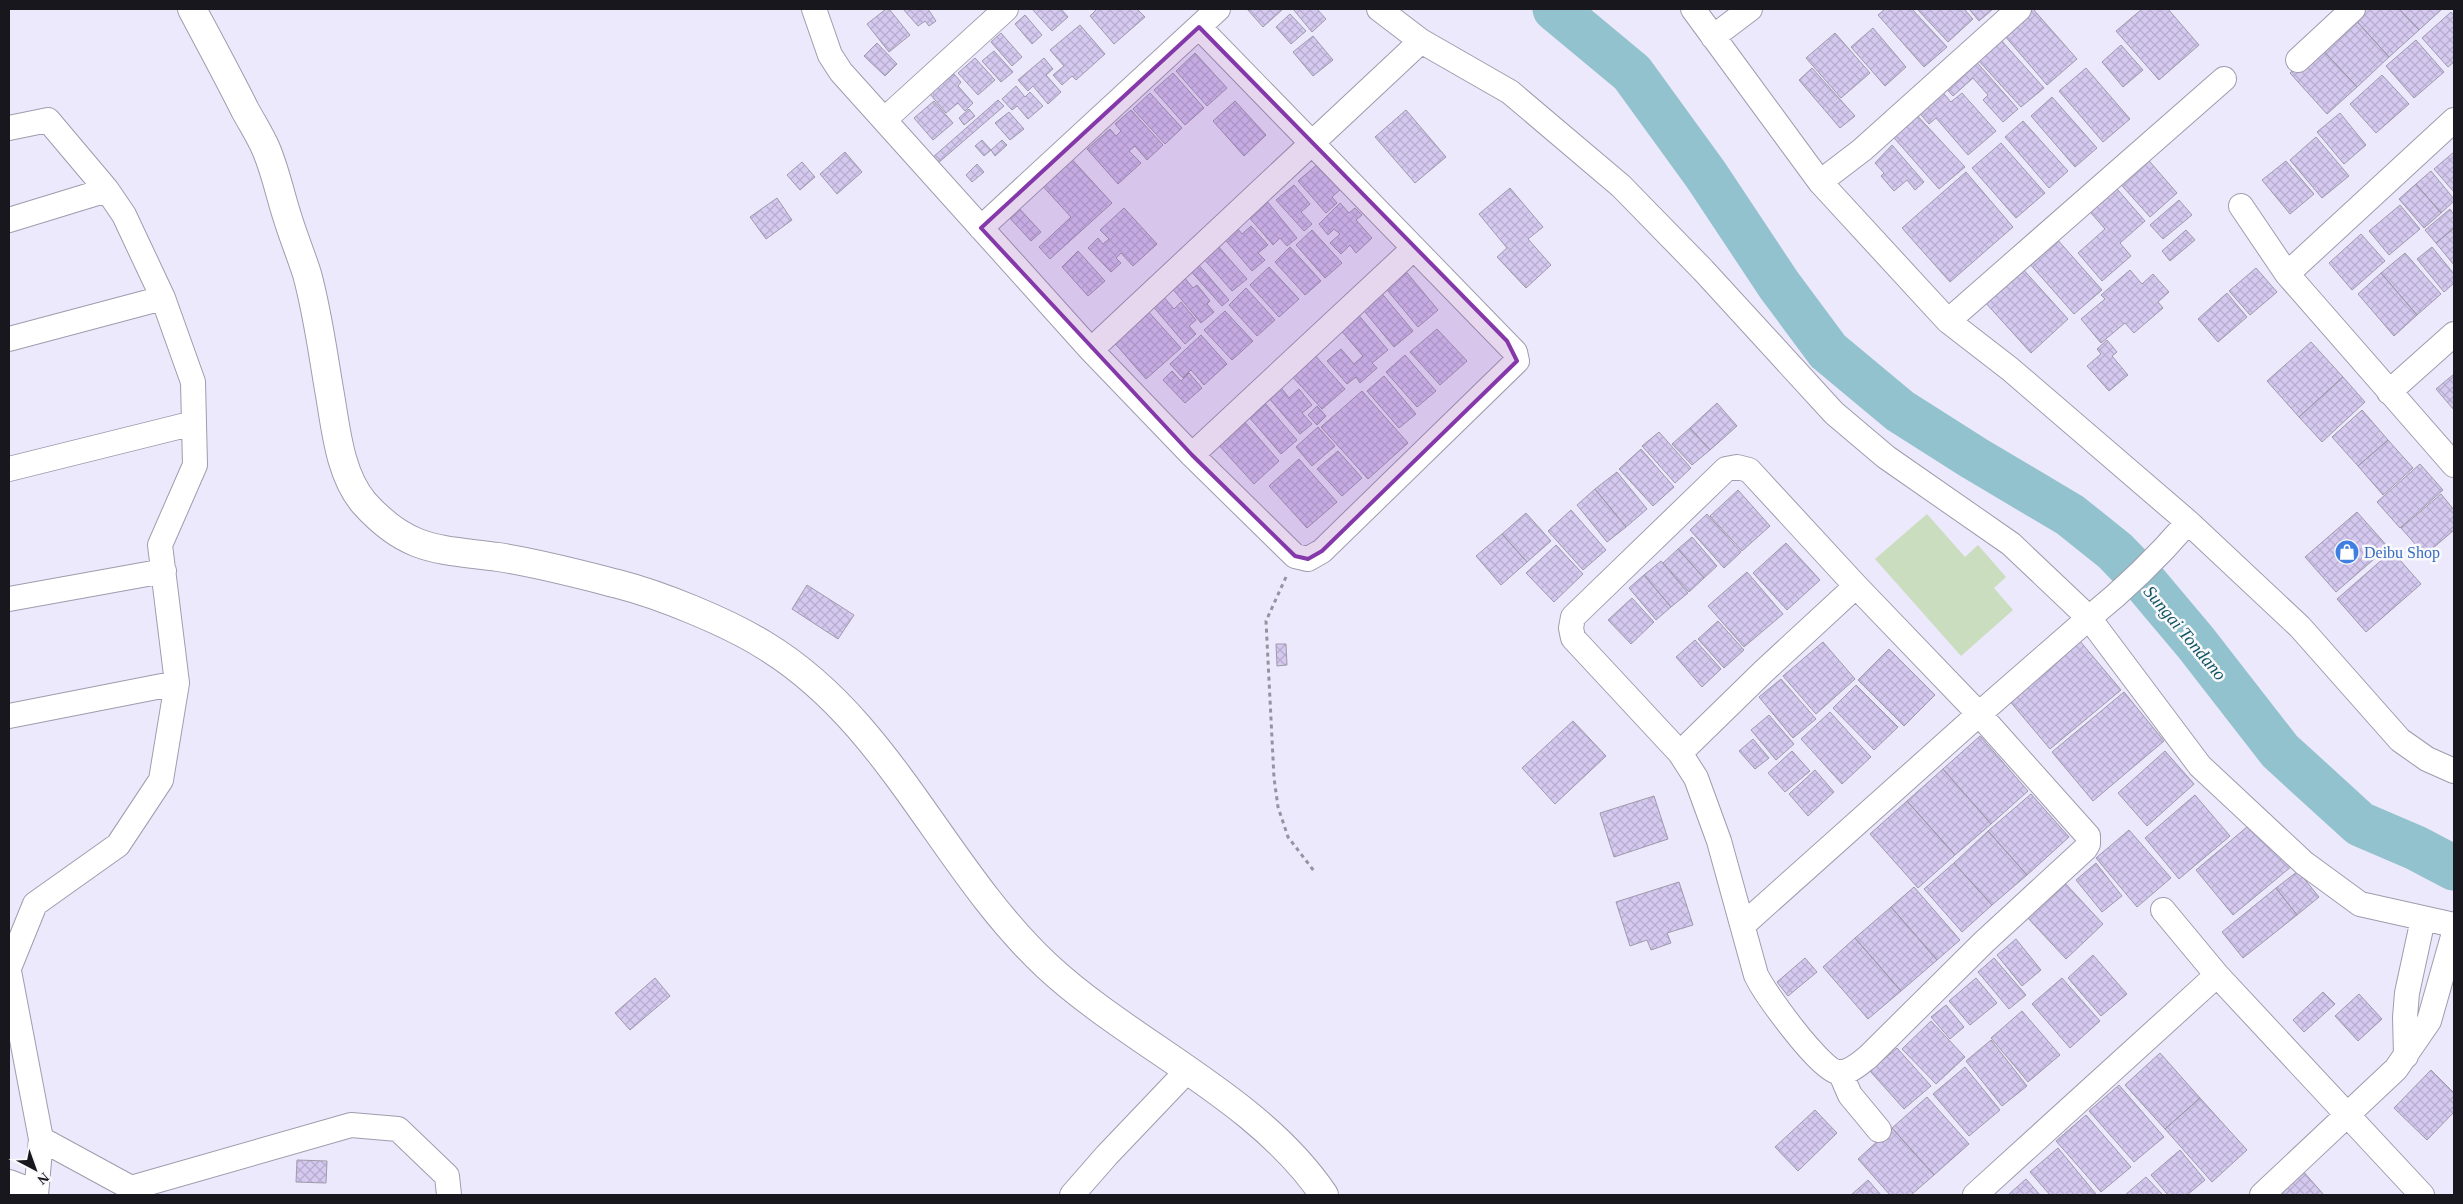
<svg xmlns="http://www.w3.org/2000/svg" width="2463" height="1204" font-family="'Times New Roman',serif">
	<defs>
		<pattern id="building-cross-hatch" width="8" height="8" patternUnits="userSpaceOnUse" patternTransform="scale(1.25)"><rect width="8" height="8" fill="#d5c9f0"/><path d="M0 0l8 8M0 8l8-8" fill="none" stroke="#b6accd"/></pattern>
	</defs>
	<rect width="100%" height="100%" fill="#ede9fc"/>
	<path fill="#caddbe" d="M 1927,514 L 1965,557 L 1978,545 L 2006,577 L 1994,588 L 2013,610 L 1961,656 L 1875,559 Z"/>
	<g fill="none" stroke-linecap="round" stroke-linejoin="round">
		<path stroke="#92c2ce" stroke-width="45" d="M 1555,9 L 1632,73 L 1706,175 L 1779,285 L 1828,351 L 1900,411 L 1974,458 L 2070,515 L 2115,551 L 2143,580 L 2196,643 L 2280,751 L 2360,824 L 2416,848 L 2454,868"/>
	</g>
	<path fill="url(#building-cross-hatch)" stroke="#9f9aab" d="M 886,9 L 889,9 L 910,35 L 889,52 L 867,24 Z
		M 903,9 L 928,9 L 936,21 L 929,26 L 925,21 L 918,26 Z
		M 1032,9 L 1061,9 L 1068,17 L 1052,31 Z
		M 1097,9 L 1137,9 L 1145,17 L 1114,44 L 1090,16 Z
		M 1247,9 L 1283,9 L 1263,27 Z
		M 1293,9 L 1317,9 L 1326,19 L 1312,32 Z
		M 1885,9 L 1912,9 L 1947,47 L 1924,67 L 1878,15 Z
		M 1917,9 L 1964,9 L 1973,19 L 1948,42 Z
		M 1969,9 L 1993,9 L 1979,21 Z
		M 2033,9 L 2077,59 L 2047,85 L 2004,35 Z
		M 2142,9 L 2168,9 L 2199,45 L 2159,80 L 2116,31 Z
		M 2359,9 L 2399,9 L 2419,30 L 2389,57 L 2352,16 Z
		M 2399,9 L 2442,9 L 2419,30 Z
		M 2451,12 L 2454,16 L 2454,62 L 2448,67 L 2422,38 Z
		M 1290,14 L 1306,31 L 1291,44 L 1276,27 Z
		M 1025,15 L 1042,35 L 1032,44 L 1015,24 Z
		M 2352,16 L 2389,57 L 2357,87 L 2319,46 Z
		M 1080,25 L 1105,54 L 1076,80 L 1072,76 L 1062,85 L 1053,75 L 1064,66 L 1050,50 Z
		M 1873,28 L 1906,67 L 1885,86 L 1851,47 Z
		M 1001,33 L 1022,57 L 1012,66 L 991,42 Z
		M 1835,33 L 1870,73 L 1841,98 L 1806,58 Z
		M 1313,36 L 1333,60 L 1313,76 L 1293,52 Z
		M 2000,39 L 2044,88 L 2021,107 L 1977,59 Z
		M 2416,40 L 2444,72 L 2414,98 L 2386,66 Z
		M 877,43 L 897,64 L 885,76 L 864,56 Z
		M 2121,45 L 2143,70 L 2123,87 L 2102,62 Z
		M 2319,46 L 2357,87 L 2327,114 L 2290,73 Z
		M 994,51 L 1013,72 L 1001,82 L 982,61 Z
		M 1195,53 L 1227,88 L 1207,106 L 1176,71 Z
		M 975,58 L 995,80 L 978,95 L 958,73 Z
		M 1044,58 L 1053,69 L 1046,75 L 1061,92 L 1048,104 L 1033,86 L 1028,91 L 1018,80 Z
		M 1973,58 L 2018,109 L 2003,122 L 1983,100 L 1988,95 L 1973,78 L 1953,96 L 1941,83 Z
		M 1812,68 L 1855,116 L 1840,128 L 1799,80 Z
		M 2086,68 L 2130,119 L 2103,142 L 2059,91 Z
		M 1173,73 L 1204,108 L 1185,125 L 1154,90 Z
		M 954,74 L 961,82 L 958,86 L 973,103 L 965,111 L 958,103 L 946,113 L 930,94 Z
		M 2382,75 L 2409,104 L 2376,133 L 2350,104 Z
		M 1016,86 L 1025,97 L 1030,92 L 1043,106 L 1028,119 L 1017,106 L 1012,110 L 1002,99 Z
		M 1939,88 L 1951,102 L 1962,93 L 1996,131 L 1968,155 L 1936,118 L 1929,124 L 1915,108 Z
		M 1150,93 L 1182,128 L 1165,144 L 1133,109 Z
		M 2052,97 L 2097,148 L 2075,167 L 2031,116 Z
		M 998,100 L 1004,106 L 937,164 L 932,158 Z
		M 934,101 L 953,123 L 933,140 L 914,118 Z
		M 1235,101 L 1266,135 L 1244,156 L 1213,121 Z
		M 969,109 L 975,116 L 964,125 L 959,118 Z
		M 1131,110 L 1163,145 L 1147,160 L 1135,146 L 1129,151 L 1141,163 L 1118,184 L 1087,149 L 1110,129 L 1116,136 L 1121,131 L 1115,124 Z
		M 1406,110 L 1446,157 L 1415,183 L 1375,137 Z
		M 1913,111 L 1965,167 L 1939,189 L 1888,131 Z
		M 1009,112 L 1024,129 L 1010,140 L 995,123 Z
		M 2340,113 L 2366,145 L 2344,164 L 2317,132 Z
		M 2023,121 L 2068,171 L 2049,188 L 2005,137 Z
		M 2316,137 L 2349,176 L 2322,198 L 2290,160 Z
		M 982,140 L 991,150 L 984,156 L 975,146 Z
		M 1002,140 L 1007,145 L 995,156 L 991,150 Z
		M 2001,143 L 2045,193 L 2016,218 L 1972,168 Z
		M 1892,145 L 1924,182 L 1915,190 L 1907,180 L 1894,191 L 1881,176 L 1884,173 L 1875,163 Z
		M 845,152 L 862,172 L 837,194 L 820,174 Z
		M 2454,152 L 2454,192 L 2434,169 Z
		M 1067,154 L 1112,203 L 1050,259 L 1039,247 L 1071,217 L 1038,181 Z
		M 2144,155 L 2177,193 L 2150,217 L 2116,179 Z
		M 2286,161 L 2314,194 L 2290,214 L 2262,180 Z
		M 802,162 L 815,177 L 800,190 L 787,175 Z
		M 1320,162 L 1342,188 L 1332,197 L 1337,203 L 1326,213 L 1298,181 Z
		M 977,164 L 984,172 L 972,182 L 966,175 Z
		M 2431,171 L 2454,199 L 2454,201 L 2441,213 L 2416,184 Z
		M 1966,172 L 2013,227 L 1950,282 L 1902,228 Z
		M 2111,182 L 2145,221 L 2120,243 L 2131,256 L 2102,281 L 2078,253 L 2105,229 L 2085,206 Z
		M 2416,184 L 2441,213 L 2424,228 L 2399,199 Z
		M 1294,185 L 1310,204 L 1301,212 L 1312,224 L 1304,231 L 1276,200 Z
		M 1510,188 L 1543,227 L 1528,239 L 1551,265 L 1526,288 L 1497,257 L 1507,248 L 1479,214 Z
		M 777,198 L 792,220 L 766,239 L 750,217 Z
		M 1266,200 L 1297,238 L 1287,246 L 1280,238 L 1273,245 L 1248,216 Z
		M 2179,200 L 2192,215 L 2163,239 L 2150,225 Z
		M 1340,203 L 1349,213 L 1355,208 L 1362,215 L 1356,220 L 1372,238 L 1356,253 L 1350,245 L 1341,254 L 1330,243 L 1340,234 L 1334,229 L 1328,235 L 1319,224 Z
		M 1016,205 L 1041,232 L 1031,241 L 1006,214 Z
		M 2400,205 L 2420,229 L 2389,255 L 2369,231 Z
		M 1124,208 L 1157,244 L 1133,266 L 1121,253 L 1116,258 L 1121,263 L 1111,272 L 1088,248 L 1098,238 L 1103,244 L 1109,239 L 1100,230 Z
		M 2450,209 L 2454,215 L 2454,228 L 2436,243 L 2425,230 Z
		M 1235,225 L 1242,234 L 1251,226 L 1268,245 L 1258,253 L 1265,260 L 1252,271 L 1222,236 Z
		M 2454,228 L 2454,265 L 2436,243 Z
		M 1312,230 L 1342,263 L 1325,278 L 1296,245 Z
		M 2186,230 L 2195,240 L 2170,261 L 2162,251 Z
		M 2361,234 L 2385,261 L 2352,290 L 2329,263 Z
		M 2056,238 L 2102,290 L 2074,314 L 2028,262 Z
		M 1217,245 L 1247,279 L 1232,291 L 1203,258 Z
		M 1290,247 L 1321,281 L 1305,295 L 1275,262 Z
		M 2432,247 L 2454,274 L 2454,283 L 2444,292 L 2417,259 Z
		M 1078,251 L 1105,281 L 1088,296 L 1062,267 Z
		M 2405,253 L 2441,294 L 2417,315 L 2381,273 Z
		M 1197,263 L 1229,300 L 1222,306 L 1189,269 Z
		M 1269,267 L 1299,299 L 1279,317 L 1250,285 Z
		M 2021,267 L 2068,319 L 2031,353 L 1984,301 Z
		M 1403,268 L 1438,310 L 1418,327 L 1383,285 Z
		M 2256,268 L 2277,292 L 2250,315 L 2229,291 Z
		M 2130,270 L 2142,284 L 2153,274 L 2169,292 L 2158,302 L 2163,308 L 2134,333 L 2125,323 L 2101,343 L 2081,319 L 2105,299 L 2101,295 Z
		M 2381,273 L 2417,315 L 2394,336 L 2358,294 Z
		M 1183,276 L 1193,288 L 1197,285 L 1210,301 L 1207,304 L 1214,312 L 1201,323 L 1171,287 Z
		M 1246,288 L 1275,320 L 1257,336 L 1229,305 Z
		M 1379,290 L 1413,331 L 1394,347 L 1360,306 Z
		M 2227,293 L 2247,317 L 2218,342 L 2198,319 Z
		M 1162,295 L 1174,309 L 1181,302 L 1196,320 L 1189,326 L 1196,334 L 1185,344 L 1151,304 Z
		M 1146,309 L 1181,348 L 1146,379 L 1112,340 Z
		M 1225,311 L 1253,341 L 1232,360 L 1204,330 Z
		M 1356,312 L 1388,350 L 1372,363 L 1377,368 L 1360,383 L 1356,377 L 1347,384 L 1327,361 L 1341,349 L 1354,364 L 1363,356 L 1338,327 Z
		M 1437,329 L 1467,361 L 1440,385 L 1410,352 Z
		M 1201,335 L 1227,364 L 1204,385 L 1191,370 L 1183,378 L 1170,364 Z
		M 2107,340 L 2117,352 L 2112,356 L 2128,375 L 2109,391 L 2087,366 L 2101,354 L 2097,349 Z
		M 2311,342 L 2343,377 L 2299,417 L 2267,381 Z
		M 1313,353 L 1345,389 L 1322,409 L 1290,374 Z
		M 1405,355 L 1436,391 L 1417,407 L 1386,372 Z
		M 1172,371 L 1181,381 L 1189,373 L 1202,388 L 1185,403 L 1163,380 Z
		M 2454,374 L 2454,410 L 2436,389 Z
		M 1384,376 L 1416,414 L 1399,428 L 1367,391 Z
		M 2343,377 L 2365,402 L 2322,442 L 2299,417 Z
		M 1279,385 L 1289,398 L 1299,389 L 1312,405 L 1302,413 L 1312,424 L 1300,434 L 1267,396 Z
		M 1362,391 L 1408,443 L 1368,479 L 1321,427 Z
		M 1264,402 L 1297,440 L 1281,454 L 1248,416 Z
		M 1717,403 L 1737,426 L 1710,450 L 1690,428 Z
		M 1317,406 L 1326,416 L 1317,425 L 1308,415 Z
		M 2362,410 L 2388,440 L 2358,466 L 2332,437 Z
		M 1243,420 L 1279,461 L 1254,484 L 1216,442 Z
		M 1318,427 L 1335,446 L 1312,466 L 1296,447 Z
		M 1690,428 L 1710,450 L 1692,465 L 1672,444 Z
		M 1659,432 L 1691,468 L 1675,483 L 1642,446 Z
		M 2388,440 L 2413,468 L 2383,495 L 2358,466 Z
		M 1641,449 L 1674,487 L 1653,506 L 1619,469 Z
		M 1338,451 L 1362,478 L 1342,496 L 1317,469 Z
		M 1299,459 L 1337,502 L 1307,528 L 1269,486 Z
		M 2420,464 L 2443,490 L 2400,528 L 2377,502 Z
		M 1617,472 L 1647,509 L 1626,527 L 1595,489 Z
		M 1595,489 L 1626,527 L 1607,542 L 1577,505 Z
		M 1738,490 L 1770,526 L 1742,551 L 1710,516 Z
		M 2441,494 L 2454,510 L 2454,530 L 2425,555 L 2401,528 Z
		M 1571,510 L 1606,550 L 1583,570 L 1548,531 Z
		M 2357,512 L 2388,547 L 2336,592 L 2305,557 Z
		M 1526,513 L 1551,541 L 1527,562 L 1502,534 Z
		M 1707,514 L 1741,552 L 1724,568 L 1690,530 Z
		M 1502,534 L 1527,562 L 1501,585 L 1476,556 Z
		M 1692,537 L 1717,566 L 1704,578 L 1678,549 Z
		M 1786,543 L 1820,580 L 1787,610 L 1753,573 Z
		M 1556,545 L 1583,574 L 1554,602 L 1526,573 Z
		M 1678,549 L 1704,578 L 1689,592 L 1663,563 Z
		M 2392,551 L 2421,584 L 2366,632 L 2337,599 Z
		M 1661,561 L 1688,593 L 1671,607 L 1644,575 Z
		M 1747,572 L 1783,614 L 1744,647 L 1708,606 Z
		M 1644,575 L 1671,607 L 1656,620 L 1629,588 Z
		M 807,585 L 854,615 L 838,639 L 792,609 Z
		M 1632,598 L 1654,622 L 1631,644 L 1608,620 Z
		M 1718,621 L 1744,650 L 1724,668 L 1698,639 Z
		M 1695,640 L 1721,669 L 1702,687 L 1676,657 Z
		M 2079,640 L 2121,690 L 2050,749 L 2008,699 Z
		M 1823,642 L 1855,679 L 1816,714 L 1783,676 Z
		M 1276,644 L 1286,644 L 1287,665 L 1277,666 Z
		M 1889,649 L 1935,695 L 1904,726 L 1858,680 Z
		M 1781,679 L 1816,719 L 1793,738 L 1759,697 Z
		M 1856,685 L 1898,727 L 1874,750 L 1833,708 Z
		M 2124,692 L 2164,741 L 2093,801 L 2052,752 Z
		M 1830,712 L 1871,757 L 1842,784 L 1801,739 Z
		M 1769,715 L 1794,744 L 1776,760 L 1751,730 Z
		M 1573,721 L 1606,756 L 1555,804 L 1522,768 Z
		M 1980,736 L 2028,791 L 1991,824 L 1943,769 Z
		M 1753,739 L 1769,758 L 1755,769 L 1739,751 Z
		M 1792,751 L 1810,771 L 1785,792 L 1768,773 Z
		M 2165,751 L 2194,784 L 2147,826 L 2118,793 Z
		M 1943,769 L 1991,824 L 1955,855 L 1907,801 Z
		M 1815,770 L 1834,792 L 1808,816 L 1789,794 Z
		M 2031,794 L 2069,837 L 2027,875 L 1988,831 Z
		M 2195,795 L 2230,836 L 2179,879 L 2145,838 Z
		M 1654,796 L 1668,839 L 1614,857 L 1600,813 Z
		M 1907,801 L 1955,855 L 1918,888 L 1870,834 Z
		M 2254,821 L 2292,866 L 2233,915 L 2196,870 Z
		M 2129,830 L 2171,878 L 2137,907 L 2096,858 Z
		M 1988,831 L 2027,875 L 1992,905 L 1954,863 Z
		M 1954,863 L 1992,905 L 1962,932 L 1924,889 Z
		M 2096,863 L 2122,896 L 2102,912 L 2076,880 Z
		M 2298,871 L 2319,897 L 2297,915 L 2276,888 Z
		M 2063,881 L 2103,924 L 2066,959 L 2026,916 Z
		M 1679,882 L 1693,925 L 1667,933 L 1671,943 L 1651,950 L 1647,940 L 1630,946 L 1616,902 Z
		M 1914,887 L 1960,940 L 1937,960 L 1891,907 Z
		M 2276,888 L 2297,915 L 2243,958 L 2222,932 Z
		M 1891,907 L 1937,960 L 1901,991 L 1855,938 Z
		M 1855,938 L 1901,991 L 1868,1019 L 1823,967 Z
		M 2016,939 L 2041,970 L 2022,986 L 1997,955 Z
		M 2093,955 L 2127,994 L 2101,1016 L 2068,978 Z
		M 1805,958 L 1817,972 L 1788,996 L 1777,982 Z
		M 1994,958 L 2026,995 L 2009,1009 L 1978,972 Z
		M 655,978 L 670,996 L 630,1030 L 615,1013 Z
		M 1976,978 L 1997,1003 L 1970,1025 L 1949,1001 Z
		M 2062,978 L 2100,1021 L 2070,1048 L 2032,1004 Z
		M 2323,992 L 2335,1004 L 2304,1032 L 2293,1020 Z
		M 2359,994 L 2382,1019 L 2358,1041 L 2335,1016 Z
		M 1946,1005 L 1964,1027 L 1950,1039 L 1931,1017 Z
		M 2022,1011 L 2060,1055 L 2028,1082 L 1991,1038 Z
		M 1931,1021 L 1965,1057 L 1936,1084 L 1902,1049 Z
		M 1991,1040 L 2027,1086 L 2002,1106 L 1966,1061 Z
		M 1897,1048 L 1931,1086 L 1904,1109 L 1870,1071 Z
		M 2160,1053 L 2200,1098 L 2165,1129 L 2125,1085 Z
		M 1965,1067 L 2000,1110 L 1969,1136 L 1933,1094 Z
		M 2431,1070 L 2454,1093 L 2454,1112 L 2427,1140 L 2394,1108 Z
		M 2119,1085 L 2164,1137 L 2134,1162 L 2089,1111 Z
		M 1927,1097 L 1969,1144 L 1934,1175 L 1892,1128 Z
		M 2200,1098 L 2247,1150 L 2212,1182 L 2165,1129 Z
		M 1815,1110 L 1837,1133 L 1798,1171 L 1775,1147 Z
		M 2086,1115 L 2131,1167 L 2101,1192 L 2056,1141 Z
		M 1892,1128 L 1934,1175 L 1911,1195 L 1890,1195 L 1858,1159 Z
		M 2058,1148 L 2096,1194 L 2095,1195 L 2050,1195 L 2030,1172 Z
		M 2180,1150 L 2205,1180 L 2187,1195 L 2168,1195 L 2151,1175 Z
		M 297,1160 L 327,1161 L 326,1183 L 296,1182 Z
		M 2302,1170 L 2324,1195 L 2272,1195 Z
		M 2146,1177 L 2163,1195 L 2125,1195 Z
		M 2026,1179 L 2040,1195 L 2008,1195 Z
		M 1868,1180 L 1881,1195 L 1851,1195 Z"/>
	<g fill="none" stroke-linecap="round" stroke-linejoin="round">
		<defs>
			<path id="minor" d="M 814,9 L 830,55 L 841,72 L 1091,350 L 1192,455 L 1295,556 L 1308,559 L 1322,551 L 1517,361 L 1515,352 L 1199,27
				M 1379,9 L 1421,41
				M 1693,9 L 1820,182 L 1948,321 L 2010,369 L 2188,522 L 2300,627 L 2400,740 L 2427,759 L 2454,771
				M 1713,37 L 1750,9
				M 2298,60 L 2353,9
				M 884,120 L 1006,9
				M 9,128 L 48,120 L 107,190
				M 1820,182 L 1862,150 L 2019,9
				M 2241,206 L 2287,274 L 2454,465
				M 9,220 L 107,190 L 124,215 L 163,298 L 193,382 L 195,465 L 160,545 L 177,683 L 161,780 L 118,845 L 35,904 L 9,968
				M 981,228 L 1218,9
				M 2287,274 L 2454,120
				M 1948,321 L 2224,79
				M 9,339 L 163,298
				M 1091,350 L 1421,41 L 1510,92 L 1621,186 L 1703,270 L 1834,413 L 1886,457 L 2011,544 L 2089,618 C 2125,589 2158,557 2188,522
				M 2389,392 L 2454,334
				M 1192,455 L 1414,248
				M 1737,467 L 1749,470 L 1856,586 L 1979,714 L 2088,836 L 2088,844 L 2085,849 L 1984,942 L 1868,1057 C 1859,1064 1849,1074 1837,1072 C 1819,1068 1765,994 1756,975 L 1719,841 L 1696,778 L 1680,753 L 1573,638 L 1571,628 L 1573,617 L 1726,469 Z
				M 9,469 L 194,423
				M 9,599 L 164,571
				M 9,716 L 177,683
				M 1680,753 L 1763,672 L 1856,586
				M 2163,910 L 2217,975 L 2422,1195
				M 1743,925 L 1979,714 L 2089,618 L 2200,766 L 2304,863 L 2360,904 L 2454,925
				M 9,971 L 41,1139 L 36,1195
				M 2406,1056 L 2405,1017 L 2407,993 L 2423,919
				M 1840,1072 L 1850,1095 L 1879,1130
				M 41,1139 L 131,1188 L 351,1125 L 398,1129 L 447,1176 L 449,1195
				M 9,1182 L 35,1192
				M 1072,1195 L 1107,1155 L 1188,1070
				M 1975,1195 L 2217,975
				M 2262,1195 L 2396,1069 L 2429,1021 L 2454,933"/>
			<path id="major" d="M 192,9 C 210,43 228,76 245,110 C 252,123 260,135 266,149 C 275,170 280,194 287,216 C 293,236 301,255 307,274 C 318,314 323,355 330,395 C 336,430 340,475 364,503 C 408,552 438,549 498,557 C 538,563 579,574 618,584 C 661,595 727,622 764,645 C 890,721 942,868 1047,966 C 1132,1045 1258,1097 1324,1195"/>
		</defs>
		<use href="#minor" stroke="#9f9cad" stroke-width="26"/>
		<use href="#major" stroke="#9f9cad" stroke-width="30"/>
		<path stroke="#9693a1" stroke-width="3" stroke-dasharray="4 4" stroke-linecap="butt" d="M 1286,577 L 1266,621 L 1274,778 L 1278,807 L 1288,837 L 1314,871"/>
		<use href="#minor" stroke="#fff" stroke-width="24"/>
		<use href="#major" stroke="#fff" stroke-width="28"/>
	</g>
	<path fill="#8538a9" fill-opacity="0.2" stroke="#8538a9" stroke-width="4" stroke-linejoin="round" d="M 1199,27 L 1507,341 L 1517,361 L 1322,551 L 1308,559 L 1295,556 L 1192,455 L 981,228 Z"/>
	<defs>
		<symbol id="shop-disc" viewBox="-11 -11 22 22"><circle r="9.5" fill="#3f7fe0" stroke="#f9f9fc"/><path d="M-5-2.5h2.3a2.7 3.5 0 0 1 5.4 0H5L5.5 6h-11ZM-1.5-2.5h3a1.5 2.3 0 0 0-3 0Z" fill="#fff"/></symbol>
	</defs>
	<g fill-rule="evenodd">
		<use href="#shop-disc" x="2333" y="538" width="28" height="28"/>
	</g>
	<g text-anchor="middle" stroke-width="5" stroke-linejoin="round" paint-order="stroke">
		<g font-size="16" fill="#366cbe" stroke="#f9f9fc" text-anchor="start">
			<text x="2364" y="558">Deibu Shop</text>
		</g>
		<g font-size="18" font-style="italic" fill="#115462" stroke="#f9f9fc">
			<text transform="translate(2185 633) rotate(50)" y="6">Sungai Tondano</text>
		</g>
	</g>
	<rect width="2463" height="1204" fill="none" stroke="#19171e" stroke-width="20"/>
	<g transform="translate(35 1169) rotate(139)" stroke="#f9f9fc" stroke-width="4" paint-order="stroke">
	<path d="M0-4L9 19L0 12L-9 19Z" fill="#19171e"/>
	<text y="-8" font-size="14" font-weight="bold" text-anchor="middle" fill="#19171e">N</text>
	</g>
</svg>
